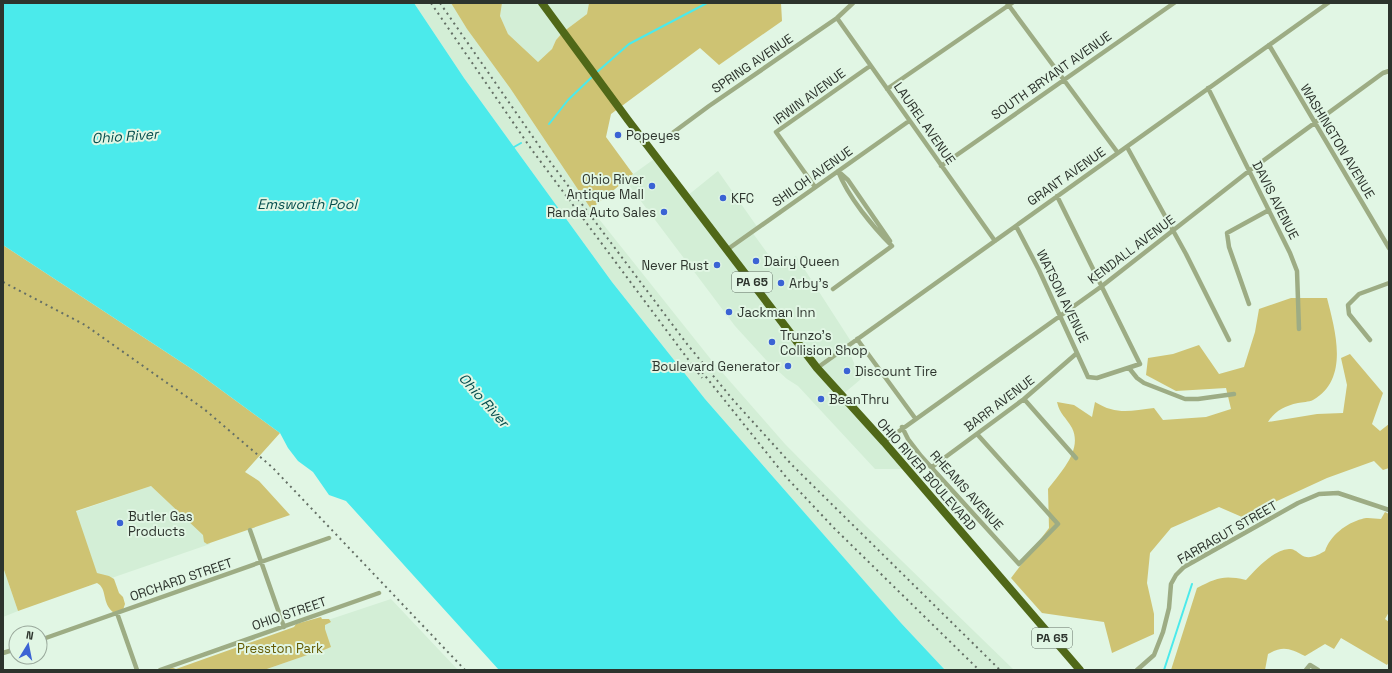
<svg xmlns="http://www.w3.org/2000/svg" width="1392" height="673" font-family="'Space Grotesk',sans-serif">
	<rect width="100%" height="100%" fill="#e1f6e4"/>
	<path fill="#d3eed6" d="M 414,3 L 451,3 L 467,29 L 510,88 L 591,209 L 713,362 L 785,444 L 865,525 L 1014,670 L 945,670 L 901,623 L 705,399 L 612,282 L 464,78 Z
		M 502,3 L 589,3 L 587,14 L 563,32 L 556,40 L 552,49 L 538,62 L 508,34 L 500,16 Z
		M 657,157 L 687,196 L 718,171 L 758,228 L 752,232 L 778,268 L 796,256 L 852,343 L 847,347 L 861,379 L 842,395 L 907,469 L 875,469 L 798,386 L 787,379 L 766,360 L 735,326 L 625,180 Z
		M 151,486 L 209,539 L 210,544 L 100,582 L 75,512 Z
		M 3,567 L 18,611 L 3,617 Z
		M 391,599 L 458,670 L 264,670 L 330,647 L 322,622 Z"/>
	<path fill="#cec373" d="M 451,3 L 502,3 L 500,16 L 508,34 L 538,62 L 552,49 L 556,40 L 563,32 L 587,14 L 589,3 L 781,3 L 782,21 L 719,65 L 700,48 L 611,114 L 606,137 L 633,174 L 591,209 L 510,88 L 467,29 Z
		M 3,245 L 198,373 L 280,433 L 245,472 L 259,481 L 290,515 L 207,544 L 204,542 L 203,535 L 151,486 L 76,511 L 97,573 L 109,576 L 114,579 L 119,593 L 123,597 L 125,604 L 123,610 L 114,613 C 101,603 108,589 97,583 L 18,611 L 3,567 Z
		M 1291,298 L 1327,298 C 1335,330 1350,379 1313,400 C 1309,402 1302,402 1298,403 C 1284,406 1275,411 1268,422 L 1317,414 L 1343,413 L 1347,385 L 1341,358 L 1350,354 L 1383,393 L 1372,424 L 1380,431 L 1389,424 L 1389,468 L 1383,470 L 1374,461 L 1327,478 L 1242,517 L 1219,507 L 1171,528 L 1150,553 L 1147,583 L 1154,614 L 1154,634 L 1112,653 L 1104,622 L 1042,613 L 1011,578 L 1049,528 L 1048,489 C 1060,473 1083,450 1072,428 C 1066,417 1060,415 1057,402 L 1074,405 L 1092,417 L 1095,402 C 1116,415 1130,411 1154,408 L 1163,420 L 1206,417 L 1231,409 L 1226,388 L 1176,391 L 1146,375 L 1148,358 L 1173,354 L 1199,345 L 1219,374 L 1244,367 L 1255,332 L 1259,309 Z
		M 1385,512 L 1389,514 L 1389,612 L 1385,619 L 1389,622 L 1389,662 L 1387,665 L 1341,638 L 1334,649 L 1325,644 L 1305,656 C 1290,649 1284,645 1268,654 L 1265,670 L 1171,670 L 1197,588 C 1217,578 1223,575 1246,580 C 1256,569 1273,550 1289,549 C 1294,549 1296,551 1300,554 C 1308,561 1318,555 1325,551 C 1330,536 1346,523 1362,519 C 1367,517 1375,519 1381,519 Z
		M 321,617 L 322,619 L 329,619 L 331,622 L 325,625 L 325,629 L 331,647 L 319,652 L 316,652 L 264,670 L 161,670 L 171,667 L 176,669 L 294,627 L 296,624 Z"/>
	<path fill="#4beaeb" d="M 3,3 L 414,3 L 464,78 L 612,282 L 705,399 L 901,623 L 945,670 L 499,670 L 346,501 L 329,495 L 313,472 L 298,461 L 288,448 L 280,433 L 198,373 L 3,245 Z"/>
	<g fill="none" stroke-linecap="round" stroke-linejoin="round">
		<path stroke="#4beaeb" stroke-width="2" d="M 597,72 L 629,44 L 707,3
			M 549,124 L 568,100 L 594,75
			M 514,147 L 521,143
			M 1164,670 L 1192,584"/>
		<path stroke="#9dac84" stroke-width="4.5" d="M 1007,3 L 1118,153
			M 837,18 L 995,241
			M 1269,45 L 1389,248
			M 1208,88 L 1290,253 L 1297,271 L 1299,329
			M 887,89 L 1012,3
			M 663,140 L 709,106 L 837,18 L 853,3
			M 1127,147 L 1186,254 L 1229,340
			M 941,166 L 1174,3
			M 838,171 C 848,197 873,227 892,246
			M 839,172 L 848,180 L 890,241
			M 815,187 L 776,132 L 870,66
			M 1016,226 L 1039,270 L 1088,377 L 1097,378 L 1140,364 L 1057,196
			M 728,249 L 909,121
			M 833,289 L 892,246
			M 1249,304 L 1229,247 L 1227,233 L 1269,210
			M 857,339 L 915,418
			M 1370,340 L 1349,314 L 1348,305 L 1359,294 L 1389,283
			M 817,368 L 1328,3
			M 1129,368 L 1137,378 L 1144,383 L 1185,399 L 1198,399 L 1234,394
			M 1024,399 L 1076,458
			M 902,427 L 908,439 L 921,456 L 1019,564 L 1058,524 L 977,434
			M 884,442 L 1102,286 L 1249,171 L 1383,73 L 1389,71
			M 932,467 L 1024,399 L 1077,353
			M 250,530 L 284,627
			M 117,613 L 137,670
			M 40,640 L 329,538
			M 3,653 L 16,649
			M 160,670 L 379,593
			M 1137,670 L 1154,655 L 1163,632 L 1169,608 L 1171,584 L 1176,575 L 1184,567 L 1298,503 L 1319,494 L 1338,493 L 1389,510
			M 1306,670 L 1310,665 L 1318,670"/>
		<path stroke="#506818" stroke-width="8" d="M 542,3 L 628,120 L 817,368 L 884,442 L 1080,670"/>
		<path stroke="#646f65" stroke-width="2" stroke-dasharray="2 4" stroke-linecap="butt" d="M 431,3 L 532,150 L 702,378
			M 440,3 L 551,163 L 687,344 L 734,401 L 792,465 L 1000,670
			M 3,282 L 85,325 L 204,409 L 272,467 L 465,670
			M 702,372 L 786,477 L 834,528 L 979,670"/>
	</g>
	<g fill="#3b63d4" stroke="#e1f6e4" stroke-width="1.5">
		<circle cx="618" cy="135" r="4"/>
		<circle cx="652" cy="186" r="4"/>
		<circle cx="723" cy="198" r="4"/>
		<circle cx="664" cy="212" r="4"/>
		<circle cx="756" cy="261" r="4"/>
		<circle cx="717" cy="265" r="4"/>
		<circle cx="781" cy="283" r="4"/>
		<circle cx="729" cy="312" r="4"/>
		<circle cx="772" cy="342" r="4"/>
		<circle cx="788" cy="366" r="4"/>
		<circle cx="847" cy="371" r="4"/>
		<circle cx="821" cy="399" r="4"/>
		<circle cx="120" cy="523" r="4"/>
	</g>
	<g text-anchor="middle" stroke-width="4" stroke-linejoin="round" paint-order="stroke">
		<g fill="#e1f6e4" stroke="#636e64" stroke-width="1">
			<rect x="732" y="272" width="40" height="20" rx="3"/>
			<rect x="1032" y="628" width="40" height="20" rx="3"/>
		</g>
		<g font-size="12" font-weight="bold" fill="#2d342d">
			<text x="752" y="286">PA 65</text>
			<text x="1052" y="642">PA 65</text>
		</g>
		<g font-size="13" fill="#2d342d" stroke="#e1f6e4">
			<text transform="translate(752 63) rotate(-34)" y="5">SPRING AVENUE</text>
			<text transform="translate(1051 75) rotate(-35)" y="5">SOUTH BRYANT AVENUE</text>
			<text transform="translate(809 96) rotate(-36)" y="5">IRWIN AVENUE</text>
			<text transform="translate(925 123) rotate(55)" y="5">LAUREL AVENUE</text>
			<text transform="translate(1338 141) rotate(59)" y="5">WASHINGTON AVENUE</text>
			<text transform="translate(812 176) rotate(-35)" y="5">SHILOH AVENUE</text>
			<text transform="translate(1066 176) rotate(-35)" y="5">GRANT AVENUE</text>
			<text transform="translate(1276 200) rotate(63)" y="5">DAVIS AVENUE</text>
			<text transform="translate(1131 249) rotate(-37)" y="5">KENDALL AVENUE</text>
			<text transform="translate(1063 296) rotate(64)" y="5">WATSON AVENUE</text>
			<text transform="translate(999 403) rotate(-37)" y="5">BARR AVENUE</text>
			<text transform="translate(927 474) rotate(49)" y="5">OHIO RIVER BOULEVARD</text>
			<text transform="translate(967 490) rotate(48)" y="5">RHEAMS AVENUE</text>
			<text transform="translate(1227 532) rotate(-30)" y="5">FARRAGUT STREET</text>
			<text transform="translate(181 579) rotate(-19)" y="5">ORCHARD STREET</text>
			<text transform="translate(289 613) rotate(-19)" y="5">OHIO STREET</text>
		</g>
		<g font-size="13" fill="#2d342d" stroke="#e1f6e4" text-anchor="start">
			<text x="626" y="140">Popeyes</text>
			<text x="644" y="184" text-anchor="end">Ohio River<tspan x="644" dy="15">Antique Mall</tspan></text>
			<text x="731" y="203">KFC</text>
			<text x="656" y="217" text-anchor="end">Randa Auto Sales</text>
			<text x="764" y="266">Dairy Queen</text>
			<text x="709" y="270" text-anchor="end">Never Rust</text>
			<text x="789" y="288">Arby's</text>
			<text x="737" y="317">Jackman Inn</text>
			<text x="780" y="340">Trunzo's<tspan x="780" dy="15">Collision Shop</tspan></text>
			<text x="780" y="371" text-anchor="end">Boulevard Generator</text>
			<text x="855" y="376">Discount Tire</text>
			<text x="829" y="404">BeanThru</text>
			<text x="128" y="521">Butler Gas<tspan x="128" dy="15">Products</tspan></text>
		</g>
		<g font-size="13" fill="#635902" stroke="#e1f6e4">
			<text x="280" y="653">Presston Park</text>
		</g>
		<g font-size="14" font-style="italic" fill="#044d4d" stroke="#e1f6e4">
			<text transform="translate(125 136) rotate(-4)" y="5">Ohio River</text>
			<text x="307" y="209">Emsworth Pool</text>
			<text transform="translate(484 400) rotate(48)" y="5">Ohio River</text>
		</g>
	</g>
	<rect width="1392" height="673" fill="none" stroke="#2d342d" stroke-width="8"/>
	<g transform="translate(28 645) rotate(10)"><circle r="19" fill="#e1f6e4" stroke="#99a89b"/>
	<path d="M0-3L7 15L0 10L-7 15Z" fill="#3b63d4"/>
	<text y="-6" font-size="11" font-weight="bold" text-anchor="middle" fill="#2d342d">N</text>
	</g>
</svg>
